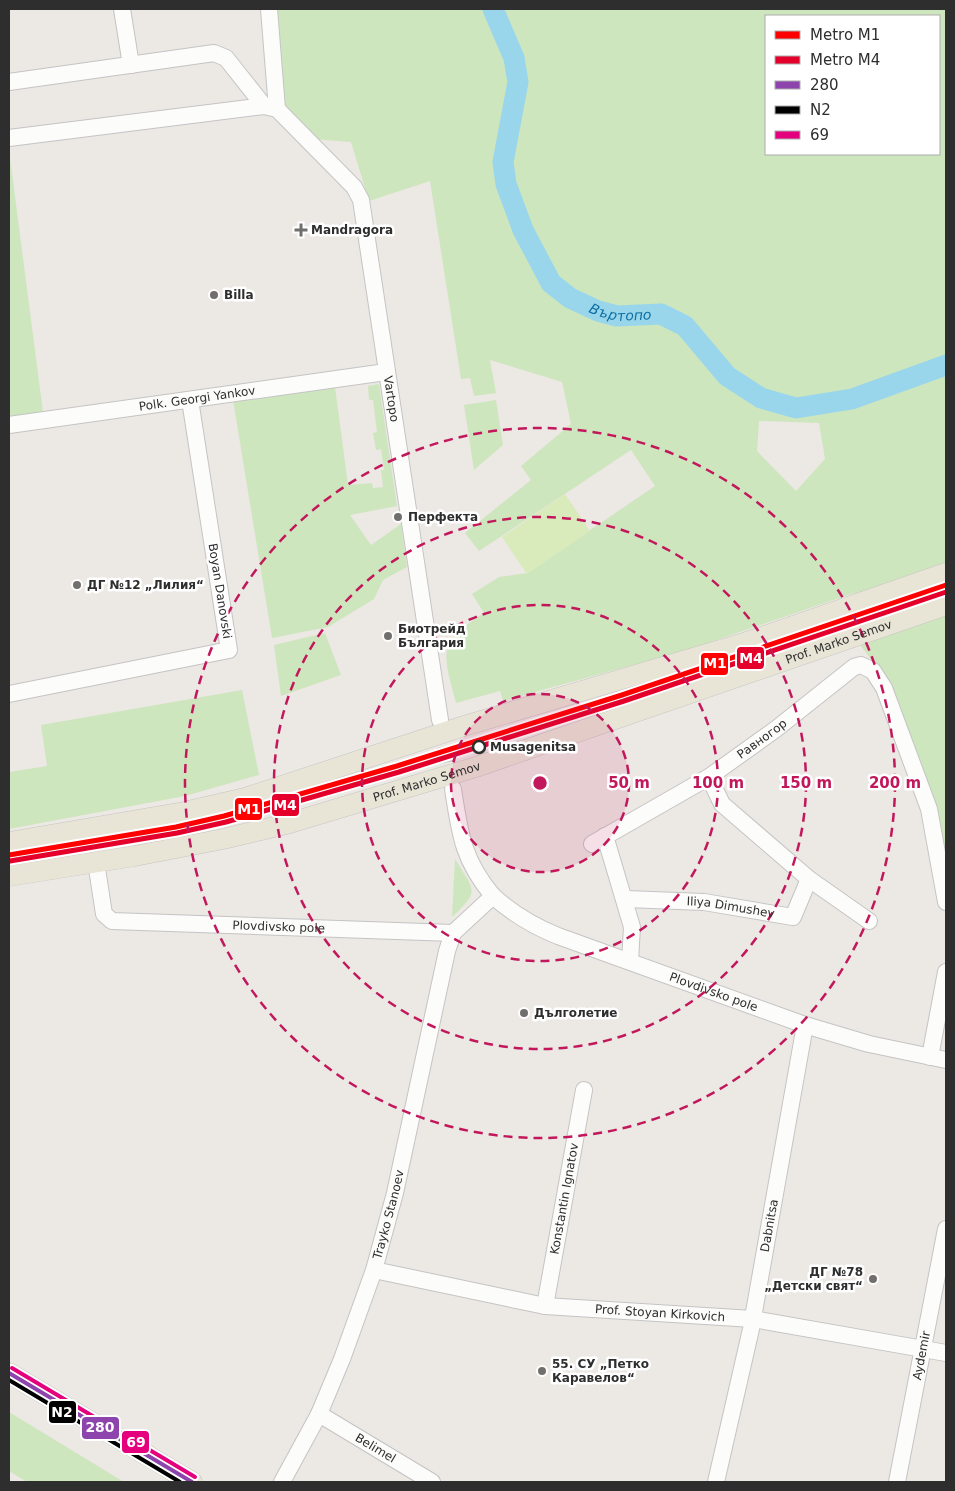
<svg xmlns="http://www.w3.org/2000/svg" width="955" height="1491" font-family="'DejaVu Sans',sans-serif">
	<rect width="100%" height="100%" fill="#ece8e4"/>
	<path fill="#cee6be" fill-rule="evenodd" d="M 271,9 L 946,9 L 946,875 L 888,681 L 861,646 L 854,593 L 687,650 L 503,701 L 500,691 L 456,703 C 443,653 436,644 484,613 L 472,594 L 499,577 L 527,573 L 655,486 L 631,450 L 479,551 L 465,533 L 531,480 L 521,466 L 571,424 L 562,382 L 490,360 L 496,393 L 474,396 L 470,378 L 461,379 L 430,181 L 369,201 L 351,142 L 311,139 L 292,122 L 281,100 ZM 766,16 L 939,16 L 939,154 L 766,154 ZM 759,421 L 819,423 L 825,459 L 796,491 L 757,451 Z
		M 9,150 L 44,420 L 9,425 Z
		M 379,384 L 397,506 L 350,515 L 371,545 L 401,524 L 407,567 L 383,580 L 374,599 L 328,627 L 272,638 L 233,400 L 335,387 L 348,485 L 372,483 L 373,488 L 383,487 L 381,470 L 384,470 L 381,449 L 376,450 L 373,433 L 377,432 L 373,400 L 369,400 L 368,386 Z
		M 496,400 L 503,445 L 474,470 L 464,405 Z
		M 325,633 L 341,675 L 281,696 L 274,645 Z
		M 242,690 L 259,775 L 185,796 L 9,829 L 9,772 L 47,766 L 41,725 Z
		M 455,859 C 474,891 481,890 452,917 Z
		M 9,1412 L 124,1482 L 27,1482 L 9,1471 Z"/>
	<path fill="#d9eabb" d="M 565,494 L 590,531 L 527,574 L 502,537 Z"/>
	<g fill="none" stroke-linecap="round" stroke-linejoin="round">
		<path stroke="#99d6ec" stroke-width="21" id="s1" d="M 493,9 L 514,58 L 518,82 L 503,162 L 506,184 L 523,230 L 551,283 L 570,298 L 598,311 L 617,316 L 661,314 L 685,326 L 727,376 L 761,398 L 796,408 L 852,399 L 946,365"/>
		<path stroke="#c6c3c0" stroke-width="16" stroke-dasharray="16 8" stroke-linecap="butt" d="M 440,723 L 452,785"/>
		<defs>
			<g id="minor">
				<path d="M 122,9 L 131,65"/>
				<path d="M 269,9 L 277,109"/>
				<path d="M 9,82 L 214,53 L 226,58 L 264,106"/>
				<path id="s2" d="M 9,138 L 264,106 L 277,109 L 354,187 L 361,200 L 440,720"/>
				<path id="s3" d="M 9,425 L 386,372"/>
				<path d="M 9,694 L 229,650 L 190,400"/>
				<path d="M 709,777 L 722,804 L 809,879 L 869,921"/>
				<path d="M 453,789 C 460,835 463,860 493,896"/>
				<path d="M 605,836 L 632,927 L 630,961"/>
				<path id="s4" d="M 592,844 L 709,777 L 776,729 L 854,667 L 861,665 L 873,671 L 884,688 L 929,809 L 946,902"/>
				<path id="s5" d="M 96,862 L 104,914 L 112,921 L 453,933 L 493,896 C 513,914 533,926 558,936 L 805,1025 L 869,1044 L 946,1060"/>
				<path id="s6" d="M 626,899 L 704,902 L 793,917 L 809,879"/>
				<path d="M 930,1057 L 946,972"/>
				<path id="s7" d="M 374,1270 L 545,1306 L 753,1319 L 946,1353"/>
				<path id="s8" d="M 545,1306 L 584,1090"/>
				<path id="s9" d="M 319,1414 L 432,1482"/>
				<path id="s10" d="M 282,1482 L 319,1414 L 342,1359 L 374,1270 L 395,1193 L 447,951 L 453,933"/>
				<path id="s11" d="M 716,1482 L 751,1329 L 805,1025"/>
				<path id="s12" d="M 897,1482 L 946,1229"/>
			</g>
			<g id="major">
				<path d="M 9,842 L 184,812 L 245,798 L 464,726 L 747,642 L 946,573"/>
				<path id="s13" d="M 9,876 L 135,856 L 223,839 L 290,823 L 476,767 L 946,605"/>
				<path d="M 9,1373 L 192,1482"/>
			</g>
		</defs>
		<use href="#minor" stroke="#c5c4c5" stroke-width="18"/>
		<use href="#major" stroke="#c6c5c4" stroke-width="21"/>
		<use href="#minor" stroke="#fcfcfb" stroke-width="16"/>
		<use href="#major" stroke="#e8e4d6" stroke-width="20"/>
		<defs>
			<path id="bus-1" d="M 9,1373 L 192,1482"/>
			<path id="bus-2" d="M 9,1380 L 180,1482"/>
			<path id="bus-3" d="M 12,1368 L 195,1477"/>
		</defs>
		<use href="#bus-1" stroke="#fff" stroke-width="8"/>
		<use href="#bus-2" stroke="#fff" stroke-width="8"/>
		<use href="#bus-3" stroke="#fff" stroke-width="8"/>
		<use href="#bus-1" stroke="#8e44ad" stroke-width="4"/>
		<use href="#bus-2" stroke="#000" stroke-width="4"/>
		<use href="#bus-3" stroke="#e5007d" stroke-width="4"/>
		<defs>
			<path id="metro-1" d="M 9,855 L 176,827 L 224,816 L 397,766 L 622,695 L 946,585"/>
			<path id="metro-2" d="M 10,861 L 177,833 L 226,822 L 399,772 L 624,701 L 946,592"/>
		</defs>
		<use href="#metro-1" stroke="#fff" stroke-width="9"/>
		<use href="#metro-2" stroke="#fff" stroke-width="9"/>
		<use href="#metro-1" stroke="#f00" stroke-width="5"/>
		<use href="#metro-2" stroke="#e4002b" stroke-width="5"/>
	</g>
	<circle cx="540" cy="783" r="89" fill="#c2185b" fill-opacity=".12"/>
	<g fill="none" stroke="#c2185b" stroke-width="2.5" stroke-dasharray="9 6">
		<circle cx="540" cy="783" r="89"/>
		<circle cx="540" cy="783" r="178"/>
		<circle cx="540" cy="783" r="266"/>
		<circle cx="540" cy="783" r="355"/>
	</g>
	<g fill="#706f6e" stroke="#fff" stroke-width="2">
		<path d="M298.5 222.5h5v5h5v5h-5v5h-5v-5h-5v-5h5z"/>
		<circle cx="214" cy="295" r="5"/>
		<circle cx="398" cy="517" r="5"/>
		<circle cx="77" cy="585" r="5"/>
		<circle cx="388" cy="636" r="5"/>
		<circle cx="524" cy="1013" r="5"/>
		<circle cx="873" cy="1279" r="5"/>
		<circle cx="542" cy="1371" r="5"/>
	</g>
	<circle fill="#fff" stroke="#2e2e2e" stroke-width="2.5" cx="479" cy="747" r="6"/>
	<g text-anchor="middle" stroke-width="5" stroke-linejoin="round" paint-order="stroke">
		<g font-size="12" font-weight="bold" fill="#2e2e2e" stroke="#fff" text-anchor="start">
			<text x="311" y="234">Mandragora</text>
			<text x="224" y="299">Billa</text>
			<text x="408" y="521">Перфекта</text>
			<text x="87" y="589">ДГ №12 „Лилия“</text>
			<text x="398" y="633">Биотрейд<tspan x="398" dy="14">България</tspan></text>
			<text x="534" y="1017">Дълголетие</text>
			<text x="863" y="1276" text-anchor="end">ДГ №78<tspan x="863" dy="14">„Детски свят“</tspan></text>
			<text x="552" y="1368">55. СУ „Петко<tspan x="552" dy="14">Каравелов“</tspan></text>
		</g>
		<g font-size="12" fill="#2e2e2e" stroke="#fff">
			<text dy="4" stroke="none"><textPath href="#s3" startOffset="190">Polk. Georgi Yankov</textPath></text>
			<text dy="4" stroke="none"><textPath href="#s2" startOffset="596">Vartopo</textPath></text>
			<text transform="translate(220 591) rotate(81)" y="4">Boyan Danovski</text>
			<text dy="4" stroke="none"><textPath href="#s13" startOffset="864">Prof. Marko Semov</textPath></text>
			<text dy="4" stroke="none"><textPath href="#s4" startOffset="200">Равногор</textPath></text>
			<text dy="4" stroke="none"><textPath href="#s13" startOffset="429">Prof. Marko Semov</textPath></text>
			<text dy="4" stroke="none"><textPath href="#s6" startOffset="105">Iliya Dimushev</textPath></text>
			<text dy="4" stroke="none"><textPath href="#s5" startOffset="230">Plovdivsko pole</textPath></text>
			<text dy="4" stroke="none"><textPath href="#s5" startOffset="701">Plovdivsko pole</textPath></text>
			<text dy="4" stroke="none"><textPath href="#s8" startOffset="109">Konstantin Ignatov</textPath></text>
			<text dy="4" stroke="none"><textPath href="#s10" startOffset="289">Trayko Stanoev</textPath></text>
			<text dy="4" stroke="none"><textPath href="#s11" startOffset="262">Dabnitsa</textPath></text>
			<text dy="4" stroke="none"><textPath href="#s7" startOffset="290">Prof. Stoyan Kirkovich</textPath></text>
			<text dy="4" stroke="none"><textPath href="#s12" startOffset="129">Aydemir</textPath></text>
			<text dy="4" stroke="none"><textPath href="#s9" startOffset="66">Belimel</textPath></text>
		</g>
		<g font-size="12" font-weight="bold" fill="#2e2e2e" stroke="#fff" text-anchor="start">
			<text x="490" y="751">Musagenitsa</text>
		</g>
		<g font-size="14" font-style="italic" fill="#0d6fa3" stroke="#fff">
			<text dy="5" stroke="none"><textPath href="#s1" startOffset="368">Въртопо</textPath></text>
		</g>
	</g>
	<circle cx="540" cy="783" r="8" fill="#c2185b" stroke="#fff" stroke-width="2.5"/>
	<g font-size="15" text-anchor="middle" font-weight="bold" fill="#c2185b" stroke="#fff" stroke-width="5" stroke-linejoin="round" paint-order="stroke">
		<text x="629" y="788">50 m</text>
		<text x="718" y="788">100 m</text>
		<text x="806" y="788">150 m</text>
		<text x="895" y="788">200 m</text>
	</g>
	<g stroke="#fff" stroke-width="2">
		<rect x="736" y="646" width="29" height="24" rx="5" fill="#e4002b"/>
		<rect x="700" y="652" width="29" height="24" rx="5" fill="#f00"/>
		<rect x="271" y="793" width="29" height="24" rx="5" fill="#e4002b"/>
		<rect x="234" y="797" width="29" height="24" rx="5" fill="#f00"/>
		<rect x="48" y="1400" width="29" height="24" rx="5" fill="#000"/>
		<rect x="81" y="1416" width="39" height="24" rx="5" fill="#8e44ad"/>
		<rect x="121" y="1430" width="29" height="24" rx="5" fill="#e5007d"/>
	</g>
	<g font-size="14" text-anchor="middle" font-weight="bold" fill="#fff">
		<text x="751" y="663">M4</text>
		<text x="715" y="668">M1</text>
		<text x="285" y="810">M4</text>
		<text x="249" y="814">M1</text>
		<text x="62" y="1417">N2</text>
		<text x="100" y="1432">280</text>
		<text x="136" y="1447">69</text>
	</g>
	<rect width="955" height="1491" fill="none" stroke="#2e2e2e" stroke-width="20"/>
	<rect x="765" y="15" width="175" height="140" fill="#ffffff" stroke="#ababab"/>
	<rect x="775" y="31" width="25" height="8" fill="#ff0000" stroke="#ababab"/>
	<text x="810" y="40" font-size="15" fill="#2e2e2e">Metro M1</text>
	<rect x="775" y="56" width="25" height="8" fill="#e4002b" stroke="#ababab"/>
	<text x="810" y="65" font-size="15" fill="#2e2e2e">Metro M4</text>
	<rect x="775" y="81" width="25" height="8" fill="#8e44ad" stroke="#ababab"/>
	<text x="810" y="90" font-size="15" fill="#2e2e2e">280</text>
	<rect x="775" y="106" width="25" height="8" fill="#000000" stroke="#ababab"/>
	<text x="810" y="115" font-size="15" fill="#2e2e2e">N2</text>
	<rect x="775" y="131" width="25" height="8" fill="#e5007d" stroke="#ababab"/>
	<text x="810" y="140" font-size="15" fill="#2e2e2e">69</text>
</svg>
